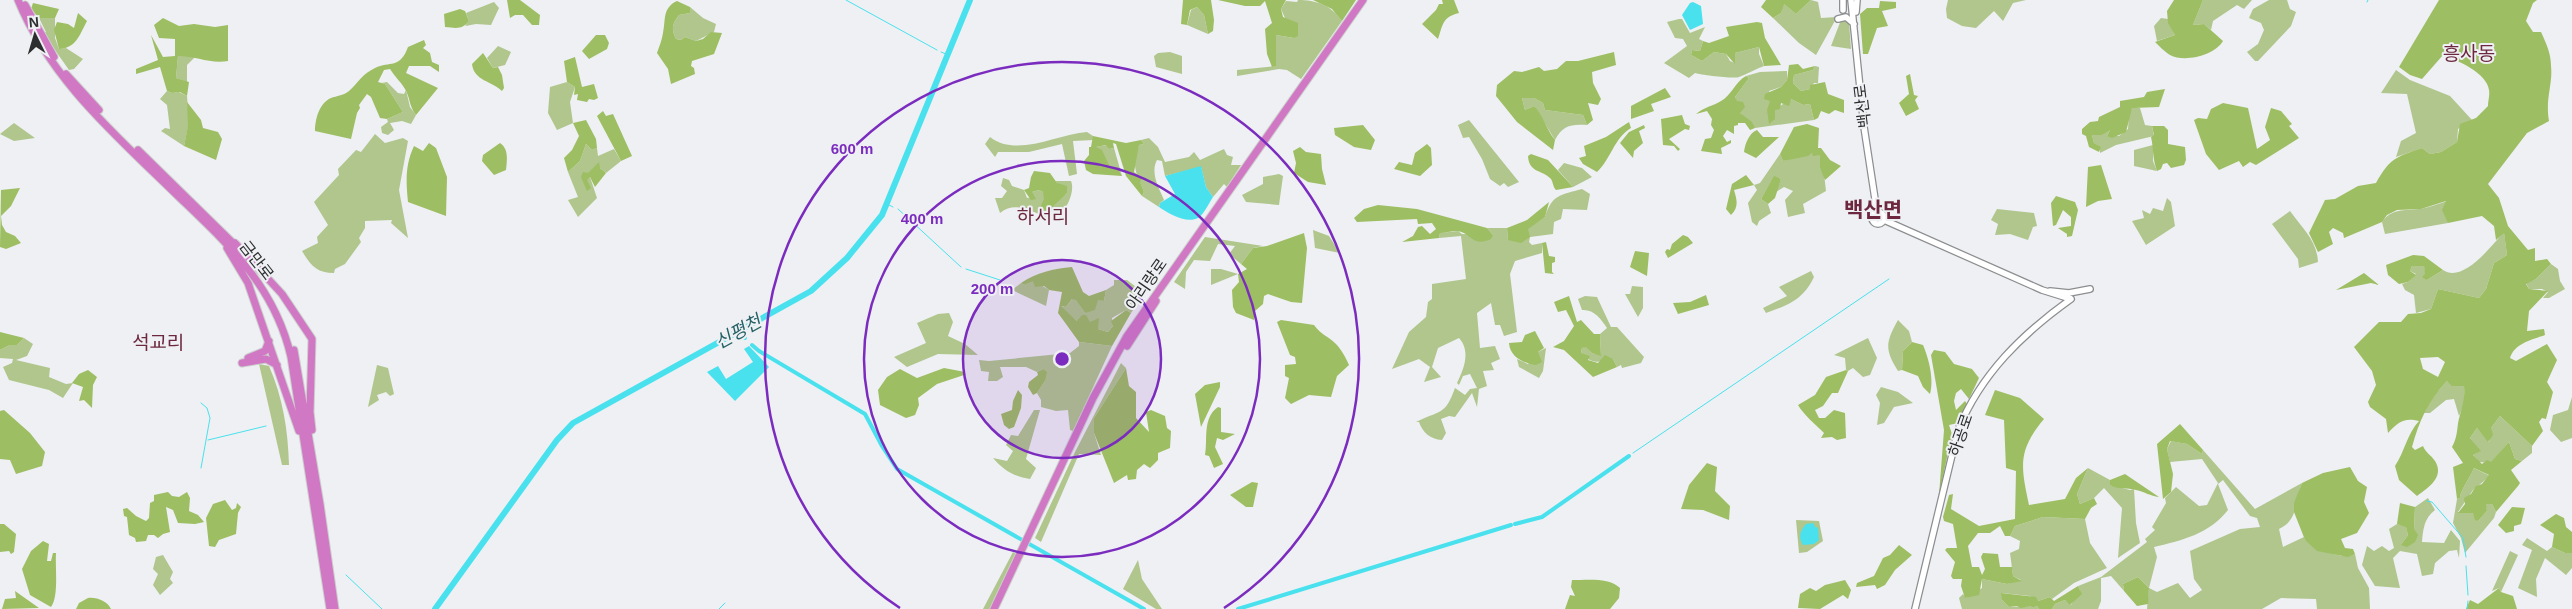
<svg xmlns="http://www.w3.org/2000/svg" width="2572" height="609" font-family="Helvetica,'Noto Sans KR',sans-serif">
	<rect width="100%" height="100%" fill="#eef0f3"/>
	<path fill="#b0c68d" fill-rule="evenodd" d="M 1298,0 C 1316,0 1331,5 1342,21 L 1301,79 L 1287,70 L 1279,69 L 1237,76 L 1237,70 L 1276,66 L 1276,35 L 1294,38 L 1281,9 L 1286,1 L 1297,2 Z
		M 1811,0 L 1818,2 L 1821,18 L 1837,17 L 1816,55 L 1799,43 L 1773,18 L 1781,13 L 1783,3 L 1796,14 Z
		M 1948,0 L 2026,0 L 2013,3 L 2003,21 L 1994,11 L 1976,28 L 1962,26 L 1947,18 L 1946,9 Z
		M 2203,0 L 2252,0 L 2244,9 L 2237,5 L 2213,21 L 2211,30 L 2204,24 L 2193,25 Z
		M 2269,0 L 2287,0 L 2290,9 L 2296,12 L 2291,26 L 2258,61 L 2255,61 L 2247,52 L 2258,44 L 2264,30 L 2261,23 L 2249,18 L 2253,9 Z
		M 494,2 L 499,8 L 491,25 L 476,24 L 465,26 L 469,21 L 466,13 Z
		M 690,7 L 703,18 L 716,24 L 714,32 L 696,41 L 685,37 L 681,40 L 676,39 C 671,29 672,24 679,15 L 690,13 Z
		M 1197,7 L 1204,15 L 1208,34 L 1187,25 L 1191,10 Z
		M 39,18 L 55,18 L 55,38 L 59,49 L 66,48 L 83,59 L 74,69 L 69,70 L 43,33 L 46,32 Z
		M 2161,18 L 2168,19 L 2175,35 L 2157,41 L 2154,26 Z
		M 1679,19 L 1682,19 L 1690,33 L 1705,27 L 1699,39 L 1703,41 L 1700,51 L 1692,50 L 1691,55 L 1702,61 L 1714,52 L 1726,54 L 1730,61 L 1735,63 L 1735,53 L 1759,47 L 1759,54 L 1764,66 C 1756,69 1747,74 1739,77 C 1734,79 1702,75 1695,73 L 1689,78 L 1664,63 L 1687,46 L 1683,39 L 1675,38 L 1667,22 Z
		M 1844,19 L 1849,22 L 1851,49 L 1831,46 L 1841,20 Z
		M 498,46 L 511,52 L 505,65 L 493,68 L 487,58 Z
		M 1170,52 L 1182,56 L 1182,74 L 1156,67 L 1154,56 L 1158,53 Z
		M 178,55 L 196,56 L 187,65 L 187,82 L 176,78 Z
		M 1815,66 L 1819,67 L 1818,83 L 1814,83 L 1810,89 L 1801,91 L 1793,83 L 1794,75 L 1813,70 Z
		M 2396,70 L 2410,80 L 2450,96 L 2472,120 L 2458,129 L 2457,142 L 2441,152 L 2430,154 L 2422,148 L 2396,157 L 2401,141 L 2416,133 L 2407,94 L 2381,93 Z
		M 1787,71 L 1787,80 L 1781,87 L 1769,91 L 1775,109 L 1791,99 L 1803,105 L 1810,104 L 1814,120 L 1755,128 L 1740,113 L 1735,97 L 1749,78 L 1746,76 L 1760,72 Z
		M 387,82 L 398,93 L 404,94 L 406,90 L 410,107 L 416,115 L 411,124 L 402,121 L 390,123 L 394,130 L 388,135 L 382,133 L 381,127 L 388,122 L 387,119 L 403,112 L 385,84 L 381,83 Z
		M 567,82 L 575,87 L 570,102 L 573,123 L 557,130 L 548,113 L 550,87 Z
		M 167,91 L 172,93 L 179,92 L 187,96 L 189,123 L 184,146 L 161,131 L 165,128 L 170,129 L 167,105 L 160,99 Z
		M 1522,98 L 1534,98 L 1543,103 L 1545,110 L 1583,115 L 1587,125 C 1571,124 1563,125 1555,140 L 1534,106 L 1525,110 Z
		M 2136,107 L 2140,108 L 2145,125 L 2152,126 L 2154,136 L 2116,145 L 2100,153 L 2100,147 L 2094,143 L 2092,135 L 2102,135 L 2107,130 L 2110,130 L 2107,136 L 2119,136 L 2128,129 L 2129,114 L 2132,108 Z
		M 1469,120 L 1519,182 L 1508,187 L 1504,183 L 1500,186 L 1490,179 L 1482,159 L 1469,137 L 1463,138 L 1458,125 Z
		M 14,123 L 35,138 L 14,141 L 0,134 Z
		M 1087,132 L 1093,136 L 1094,140 L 1073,141 L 1077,174 L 1069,176 L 1062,144 L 1029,152 L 998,152 L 995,157 L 985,144 L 990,137 C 1017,158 1057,134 1087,132 Z
		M 375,134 L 385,143 L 403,138 L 408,141 L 399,190 L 408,238 L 391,223 L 392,220 L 365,221 L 365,228 L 359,238 L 361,242 L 345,264 L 335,269 L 334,273 C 317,273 311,266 302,251 L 318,243 L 317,237 L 328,225 L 314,202 L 339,175 L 338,169 L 356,150 L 361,152 Z
		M 1149,138 L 1158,147 L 1165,162 L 1189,157 L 1194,152 L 1200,160 L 1224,149 L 1227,155 L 1233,157 L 1231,165 L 1241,165 L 1227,187 L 1224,184 L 1213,197 L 1206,187 L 1201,167 L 1165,176 L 1162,161 L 1157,160 C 1150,173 1159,188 1164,200 L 1160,203 L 1159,207 L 1142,196 L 1144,192 C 1136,172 1131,167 1139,145 L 1144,144 L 1141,140 Z
		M 586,144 L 592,150 L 597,148 L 598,156 L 614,149 L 621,161 L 606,173 L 600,168 L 587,180 L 590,177 L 597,198 L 578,217 L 568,200 L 578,197 L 568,172 L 580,161 Z
		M 1107,145 L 1109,149 L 1114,148 L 1122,176 L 1118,168 L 1111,168 L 1102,151 L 1095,147 Z
		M 2153,145 L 2153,161 L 2157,171 L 2134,166 L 2134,150 Z
		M 1812,153 L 1820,155 L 1820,168 L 1824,174 L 1826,191 L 1803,204 L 1805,213 L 1788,217 L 1785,200 L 1793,191 L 1784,187 L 1776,192 L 1781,179 L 1774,177 L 1761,199 L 1768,204 L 1771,213 L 1759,221 L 1757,226 L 1752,222 L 1748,203 L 1757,190 L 1754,185 L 1760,183 L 1780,154 L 1783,161 Z
		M 1564,163 L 1582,168 L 1592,177 L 1573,187 L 1558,170 Z
		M 1279,174 L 1283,176 L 1279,205 L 1246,202 L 1242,195 L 1263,184 L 1263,177 Z
		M 1003,178 L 1009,180 L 1012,186 L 1024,190 L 1027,198 L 1032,197 L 1032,192 L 1039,190 L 1043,192 L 1050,209 L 1054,203 L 1067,193 L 1055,181 L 1071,181 C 1075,190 1068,206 1062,212 L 1048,211 L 1046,217 C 1030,211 1015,201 1000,213 L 995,198 L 1002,198 L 1007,191 L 1001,186 Z
		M 1582,189 L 1590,194 L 1587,210 L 1563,209 L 1561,219 L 1554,222 L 1553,234 L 1530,237 L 1529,242 L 1532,245 L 1542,243 L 1542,253 L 1515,261 L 1510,274 L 1517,332 L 1504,336 L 1500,325 L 1495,325 L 1491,303 L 1477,313 L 1480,348 L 1495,346 L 1500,359 L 1491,363 L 1494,370 L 1483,371 L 1487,386 L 1479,389 L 1477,407 L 1472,393 L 1455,417 L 1449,416 L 1441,419 L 1446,433 L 1442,440 C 1430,439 1423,433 1419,422 L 1416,422 C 1440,410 1445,416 1455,388 L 1465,395 L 1470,389 L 1477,388 L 1470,374 L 1463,376 L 1459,385 L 1457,383 C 1464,369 1471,351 1459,338 L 1438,348 L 1432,367 L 1441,377 L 1424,382 L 1430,367 L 1419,359 L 1392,369 L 1409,332 L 1426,317 L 1428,302 L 1432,299 L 1432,284 L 1466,279 L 1461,236 L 1439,238 L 1440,233 L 1458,231 L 1462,234 L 1493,235 L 1487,228 L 1507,228 L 1508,240 L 1545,217 C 1552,194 1561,195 1582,189 Z
		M 2167,198 L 2171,202 L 2175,226 L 2146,245 L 2132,221 L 2144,218 L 2142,210 L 2150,214 L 2153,208 L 2163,211 Z
		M 2447,201 L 2448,223 L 2385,234 L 2382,222 C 2392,208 2404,211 2419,209 C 2428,208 2438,204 2447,201 Z
		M 1997,209 L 2034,213 L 2037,226 L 2033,227 L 2028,240 L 2010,234 L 1995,235 L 1998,224 L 1991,220 Z
		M 2290,211 C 2302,228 2317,240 2318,262 L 2299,268 L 2298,259 L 2272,224 Z
		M 1313,230 L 1329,236 L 1340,253 L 1315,248 Z
		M 2504,232 L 2507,255 L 2494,263 L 2486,289 L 2479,298 L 2438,289 L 2431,309 L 2416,313 L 2414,295 L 2405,290 L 2402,284 L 2408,282 L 2416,274 L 2410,271 L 2412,266 L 2424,266 L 2427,280 L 2443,270 C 2463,284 2492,245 2504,232 Z
		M 1205,237 L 1263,246 L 1253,248 L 1241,264 L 1229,254 L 1235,246 L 1218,244 L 1210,261 L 1194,260 L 1186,272 L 1185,289 L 1174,282 Z
		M 2551,264 L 2558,269 L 2560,281 L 2565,289 L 2549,298 L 2543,298 L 2548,292 L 2542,289 L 2529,289 L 2526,283 L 2536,279 Z
		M 1211,269 L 1221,269 L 1238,274 L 1211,285 Z
		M 1811,271 L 1814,277 C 1803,300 1788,305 1766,313 L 1763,308 L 1787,296 L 1779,287 Z
		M 1033,280 L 1049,290 L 1046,306 L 1012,290 L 1021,283 L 1024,285 Z
		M 1114,280 L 1127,280 L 1144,293 L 1131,313 L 1126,310 L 1112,318 L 1113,326 L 1108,332 L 1098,329 L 1090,322 L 1077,321 L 1060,306 L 1066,307 L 1072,299 L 1076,299 L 1085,313 L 1098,299 L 1104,301 L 1106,290 L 1114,285 Z
		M 1632,286 L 1643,287 L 1643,308 L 1638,317 L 1625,294 L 1630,294 Z
		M 1585,296 L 1597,297 L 1611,327 L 1617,327 L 1644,357 L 1641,363 L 1622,368 L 1621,365 L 1617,367 L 1613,359 C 1599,363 1591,364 1581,353 L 1582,348 L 1586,346 L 1592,353 L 1601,355 L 1600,334 L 1607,328 C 1601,319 1594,309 1582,310 L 1578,299 Z
		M 949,313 L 953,322 L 948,336 L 965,344 L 978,355 L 938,354 L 907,367 L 894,357 L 926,343 L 917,323 L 938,314 Z
		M 1898,320 L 1909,331 L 1912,342 L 1903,351 L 1902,370 L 1898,371 C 1884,349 1886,342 1898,320 Z
		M 24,338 L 33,344 L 27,356 L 16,360 L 50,368 L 49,377 L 66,384 L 73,383 L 63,398 L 49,390 L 9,380 L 3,367 L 12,363 L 13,359 L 0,358 L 0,350 L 10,345 L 17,345 Z
		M 1868,338 L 1877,358 L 1870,375 L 1863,377 L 1853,368 L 1848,371 L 1846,370 L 1845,358 L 1834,355 Z
		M 1079,342 L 1112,346 L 1073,431 L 1070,430 L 1068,410 L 1056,411 L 1041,407 L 1041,400 L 1037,393 L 1045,381 L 1043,369 L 1037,372 L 1026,367 L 1000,367 L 1003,377 L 997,381 L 988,381 L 989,372 L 981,371 L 979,360 L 989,361 L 1070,353 L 1079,346 Z
		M 1546,348 L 1543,371 L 1539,378 L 1519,367 L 1517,359 L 1528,364 L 1538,352 Z
		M 1121,363 L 1126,368 L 1094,418 L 1094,433 L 1101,455 L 1079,454 L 1041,542 L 1035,538 L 1075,452 Z
		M 259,364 L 269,366 C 283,398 288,430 289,465 L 282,465 Z
		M 377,365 L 388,368 L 394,394 L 390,396 L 386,392 L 377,395 L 379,400 L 368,407 Z
		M 2447,381 L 2464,386 L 2465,402 L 2459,416 L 2454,399 L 2446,400 L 2430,413 L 2424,413 L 2431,399 Z
		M 1881,387 L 1898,392 L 1913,403 L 1894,407 L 1884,423 L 1877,425 L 1880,403 L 1876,395 Z
		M 2572,397 L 2572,438 L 2561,442 L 2550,430 L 2553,415 L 2568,410 Z
		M 1034,410 L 1040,410 L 1026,459 L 1036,468 L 1030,479 C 1015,477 1003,470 993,458 L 1007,461 L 1013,451 L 1006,445 L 1011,435 L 1018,436 Z
		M 2500,416 L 2532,446 L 2532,453 L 2522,461 L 2515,459 L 2509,442 L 2491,463 L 2479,462 L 2473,455 L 2480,451 L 2470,438 L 2477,428 L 2489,442 L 2491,428 Z
		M 2171,441 L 2187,444 L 2202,454 L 2203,450 L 2255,509 L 2302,483 C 2294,501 2299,520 2279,529 L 2283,547 L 2304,537 L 2305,540 C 2319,547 2339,561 2355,554 L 2358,568 L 2369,588 L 2370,609 L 2317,609 L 2316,599 L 2281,598 L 2262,609 L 2147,609 L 2149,588 L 2138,577 L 2123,584 L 2124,591 L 2111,576 L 2101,578 L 2101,601 L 2098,609 L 2052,609 L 2055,604 L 2065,600 L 2071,605 L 2080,590 L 2078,586 L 2101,577 L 2147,542 L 2145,539 L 2155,530 L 2152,527 L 2166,503 L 2165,498 L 2176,487 L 2199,506 L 2207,505 L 2218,483 L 2202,459 L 2170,462 L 2167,449 ZM 2223,480 L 2250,516 L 2257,518 L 2260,527 L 2240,529 L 2190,551 L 2194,579 L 2202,590 L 2190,598 L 2178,583 L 2157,592 L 2149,588 L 2157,557 L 2154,547 C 2183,540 2209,534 2228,510 L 2218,484 Z
		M 2088,468 L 2110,480 L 2110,485 L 2130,490 L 2134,489 L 2136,523 L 2140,543 L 2118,558 L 2122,508 L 2104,488 L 2094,498 L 2080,504 L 2077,494 Z
		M 2474,468 L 2490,476 L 2473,490 L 2458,512 L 2473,513 L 2478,521 L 2487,511 L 2485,504 L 2492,504 L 2496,512 L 2494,518 L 2465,553 L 2461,538 L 2453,523 L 2457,499 L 2460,498 C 2460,491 2471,476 2474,468 Z
		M 2428,498 L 2435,510 C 2424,518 2423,530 2422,542 L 2444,543 L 2451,530 L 2460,541 L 2459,558 L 2457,550 L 2449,551 L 2435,563 L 2433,574 L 2422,576 L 2417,554 L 2400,551 L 2393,558 L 2400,588 L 2375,586 L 2362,565 L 2367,546 L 2374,551 L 2382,546 L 2389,551 L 2394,548 L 2389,529 L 2397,524 L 2406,526 L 2408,535 L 2401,545 L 2414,529 L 2415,507 Z
		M 2043,517 L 2085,519 L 2090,543 L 2107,568 L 2074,583 L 2052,599 L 2050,597 L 2038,601 L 2030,596 L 2002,593 L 2002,600 L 2009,607 L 2030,606 L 2033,608 L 2037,606 L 2039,609 L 1962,609 L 1959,598 L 1963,594 L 1966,598 L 1982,588 L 1982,579 L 2007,584 L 2021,580 L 2013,576 L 2010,553 L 2019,549 L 2020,541 L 2010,536 L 2015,526 Z
		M 1796,520 L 1819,521 L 1823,541 L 1807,552 L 1799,553 Z
		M 2527,538 L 2547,551 L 2552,547 L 2565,553 L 2572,553 L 2572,568 L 2566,575 L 2545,558 L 2536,579 L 2537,597 L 2518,588 L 2532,550 L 2522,545 Z
		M 2510,551 L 2518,555 L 2501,592 L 2499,588 L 2492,591 Z
		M 1013,552 L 1016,554 L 990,609 L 983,609 Z
		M 163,555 L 173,572 L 170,579 L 173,583 L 160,595 L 153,585 L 158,574 L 153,569 L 156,557 Z
		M 1138,560 L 1142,579 L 1162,609 L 1156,609 L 1123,589 Z"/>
	<path fill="#9dbe62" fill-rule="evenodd" d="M 507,0 L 520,0 L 540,15 L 539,25 L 532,25 L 523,15 L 515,15 L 510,18 Z
		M 1183,0 L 1211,0 L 1214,20 L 1213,31 L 1208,34 L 1204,15 L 1197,7 L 1190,10 L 1187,25 L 1181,24 Z
		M 1218,0 L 1286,0 L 1281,9 L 1283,17 L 1298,23 L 1298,36 L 1294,38 L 1276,35 L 1276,66 L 1272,67 L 1267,54 L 1265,29 L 1272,23 L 1265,1 L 1260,6 L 1245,6 Z
		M 1313,0 L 1356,0 L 1342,21 L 1332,9 Z
		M 1442,0 L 1454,0 L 1459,13 C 1442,17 1443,25 1438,39 L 1422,24 L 1436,10 L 1439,4 L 1443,4 Z
		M 1766,0 L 1811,0 L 1796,14 L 1784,4 L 1781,13 L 1773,18 L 1761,7 Z
		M 2174,0 L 2203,0 L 2193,25 L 2204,24 L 2223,41 C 2215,55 2185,63 2170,55 C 2165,52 2159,46 2155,42 L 2175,35 L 2168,23 L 2167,11 Z
		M 2439,0 L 2537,0 L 2533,3 L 2526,21 L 2533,32 L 2541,32 C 2546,43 2551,53 2551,66 C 2553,85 2545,98 2549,121 L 2527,133 L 2488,184 L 2499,198 L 2508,226 L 2528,250 L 2535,248 L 2535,261 L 2547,259 L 2551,264 L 2536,279 L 2526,284 L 2529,289 L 2548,291 L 2529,311 L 2527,331 L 2544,329 L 2545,335 C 2532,340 2515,343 2510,358 L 2516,361 L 2547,344 L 2557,360 L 2547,382 L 2553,392 L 2546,419 L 2542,418 L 2539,422 L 2543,431 L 2532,446 L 2500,416 L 2491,428 L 2493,435 L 2488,442 L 2477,428 L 2470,438 L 2481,451 L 2473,455 L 2482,464 L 2487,460 L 2491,462 L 2509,442 L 2515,459 L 2522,461 L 2511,470 L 2520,483 L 2518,486 L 2496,512 L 2492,504 L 2486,504 L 2487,511 L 2478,521 L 2475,520 L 2473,513 L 2458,513 L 2465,504 L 2464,498 L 2471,494 L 2476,486 L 2482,484 L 2489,475 L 2474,468 C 2471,476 2460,491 2460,498 L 2457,499 L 2453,467 L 2463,463 L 2452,447 C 2459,434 2456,427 2460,415 C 2463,404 2465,398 2464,386 L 2452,386 L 2447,381 C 2428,401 2419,421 2412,447 L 2415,450 L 2423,446 C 2426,453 2431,455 2435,461 C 2445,477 2428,488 2417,496 L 2399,480 L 2395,466 C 2405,451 2407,434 2419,421 C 2404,417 2398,422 2388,433 L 2386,419 L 2370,407 L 2368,402 L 2376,385 L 2372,371 L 2354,347 L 2379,322 L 2401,322 L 2408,314 L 2421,313 L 2431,309 L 2438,289 L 2479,298 L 2486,289 L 2494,263 L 2507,255 L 2504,233 L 2496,240 L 2494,226 L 2482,216 L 2448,223 L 2442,210 L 2446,201 L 2421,209 L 2397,210 L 2387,215 L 2382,222 L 2344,238 L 2343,233 L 2333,228 L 2329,232 L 2333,244 L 2318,252 L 2309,233 L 2325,200 L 2335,199 L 2358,186 L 2376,183 C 2390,158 2396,157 2422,148 L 2430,154 L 2441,152 L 2457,142 L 2460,124 L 2476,118 L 2488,106 C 2488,101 2490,95 2489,90 C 2487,73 2457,60 2443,55 L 2422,79 L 2410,75 L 2399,67 ZM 2438,357 L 2445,362 L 2438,377 L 2423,369 L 2420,358 Z
		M 677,1 L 690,7 L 690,13 L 679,15 C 672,24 671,29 676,39 L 681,40 L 685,37 L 696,41 L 703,39 L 711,32 L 722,33 L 714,54 L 692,61 L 691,66 L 694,68 L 695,74 L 671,84 L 668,69 L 657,53 C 659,47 662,40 663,33 C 666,20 662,8 677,1 Z
		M 1880,1 L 1896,2 L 1896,8 L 1882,11 L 1888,26 L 1877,28 L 1868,54 L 1863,54 L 1860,14 L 1867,8 L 1879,8 Z
		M 33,3 L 59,9 L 55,18 L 39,18 L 31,9 Z
		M 460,9 L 465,11 L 469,21 C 462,30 456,28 445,27 L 444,14 Z
		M 78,13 L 87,21 C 79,36 76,48 59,49 L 54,30 L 57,22 L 68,24 L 74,28 Z
		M 163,18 L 179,26 L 194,24 L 215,27 L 228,25 L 228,61 C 210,64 196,56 178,56 L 176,78 L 189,82 L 187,96 L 180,92 L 172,93 L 167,91 L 160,67 L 136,74 L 136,69 L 158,60 L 151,35 L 163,57 L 175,56 L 175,39 L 159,38 L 154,25 Z
		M 1757,22 L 1762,23 L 1765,38 L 1781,65 L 1764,66 L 1759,47 L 1735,53 L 1735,64 L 1726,54 L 1714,52 L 1702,61 L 1691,55 L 1692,50 L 1700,51 L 1703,41 L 1709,43 L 1729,36 L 1726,27 Z
		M 596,35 L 605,35 L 609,43 L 607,49 L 589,59 L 582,51 Z
		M 424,40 L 426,45 L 423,48 L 430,53 L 432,62 L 439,65 L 439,72 L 430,66 L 409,66 L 406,73 L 438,88 L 416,115 C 409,106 410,97 405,89 C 401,82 395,77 390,69 L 384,70 L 378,82 L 385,84 L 403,112 L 387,119 L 380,118 L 371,97 L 367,94 L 359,105 L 360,108 L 357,113 L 351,139 L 315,131 C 315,120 319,103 331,98 C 336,96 345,95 349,91 C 358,83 362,74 375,68 C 390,61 400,69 408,47 Z
		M 1614,52 L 1616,65 L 1592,72 L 1593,83 L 1601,99 L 1598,105 L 1588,103 L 1593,120 L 1587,125 L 1583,115 L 1545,110 L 1543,103 L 1534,98 L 1522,98 L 1525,110 L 1534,106 C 1543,115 1546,129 1555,140 L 1553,150 L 1517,122 L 1496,96 L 1497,85 L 1514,71 L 1522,72 L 1539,67 L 1544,71 L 1557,69 L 1566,61 L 1578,61 Z
		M 483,53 L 493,68 L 498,67 L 502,75 L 504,88 L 502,91 C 492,81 474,81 472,64 Z
		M 575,57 L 582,87 L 594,84 L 598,98 L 594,100 L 589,99 L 587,102 L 577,100 L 578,94 L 574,95 L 575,87 L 567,82 L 564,61 Z
		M 1798,64 L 1803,69 L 1815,66 L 1813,70 L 1794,75 L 1793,83 L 1801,91 L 1810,89 L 1810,85 L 1825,82 L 1828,94 L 1844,100 L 1844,113 L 1835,110 L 1829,114 L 1821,111 L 1818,118 L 1814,120 L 1810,104 L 1803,105 L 1791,99 L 1789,106 L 1781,103 L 1780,109 L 1775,110 L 1775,119 L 1769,124 L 1767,110 L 1770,101 L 1764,99 L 1765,94 L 1781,87 L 1787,80 L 1789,65 Z
		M 1910,74 L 1914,95 L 1918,96 L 1915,100 L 1919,109 L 1906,116 L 1899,103 L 1909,94 L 1906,76 Z
		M 1746,76 L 1749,78 L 1735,97 L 1737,101 L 1743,102 L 1745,107 L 1740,113 L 1752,122 L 1755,128 L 1750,130 L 1745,123 L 1738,123 L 1738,125 L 1734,126 L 1734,134 L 1727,130 L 1723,136 L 1727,142 L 1731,140 L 1731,143 L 1721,148 L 1722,154 L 1701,151 L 1705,139 L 1711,138 L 1714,130 L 1711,125 L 1712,119 L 1707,111 L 1696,114 C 1704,107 1713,106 1721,101 C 1731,96 1735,82 1746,76 Z
		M 1665,88 L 1671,97 L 1651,104 L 1654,111 L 1631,119 L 1631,106 Z
		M 2165,89 L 2159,107 L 2132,108 L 2126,132 L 2112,138 L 2107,136 L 2110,130 L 2102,135 L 2092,135 L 2094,143 L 2101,147 L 2099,152 L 2089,147 L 2086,136 L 2082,134 L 2082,129 L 2090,122 L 2098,121 L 2099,117 L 2120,107 L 2120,101 L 2144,97 L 2147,92 Z
		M 187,102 L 201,120 L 203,128 L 218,132 L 222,139 L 216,160 L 184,146 L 188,126 Z
		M 2223,103 L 2248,108 L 2257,149 L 2270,140 L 2265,127 L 2271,108 L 2281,111 L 2292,124 L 2289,126 L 2299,138 L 2256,165 L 2250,162 L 2243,167 L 2239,161 L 2219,170 L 2206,154 L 2194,120 L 2198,118 L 2207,119 L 2211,109 Z
		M 603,111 L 606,116 L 613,114 L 632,156 L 621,161 L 597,116 Z
		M 1682,115 L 1685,124 L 1690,126 L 1689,130 L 1685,129 L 1669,139 L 1680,149 L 1678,151 L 1674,146 L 1663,145 L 1661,119 Z
		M 586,120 L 596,139 L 597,148 L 592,150 L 586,144 L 580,161 L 568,172 L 564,158 L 572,150 L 579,136 L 573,123 Z
		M 1629,122 L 1631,128 C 1614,138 1611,159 1597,172 L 1583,164 L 1579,158 L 1586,156 L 1584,146 L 1606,137 Z
		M 1807,124 L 1819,128 L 1818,148 L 1821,148 L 1830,160 L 1841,166 L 1825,180 L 1820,168 L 1820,155 L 1813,156 L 1812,153 L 1808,156 L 1783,161 L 1780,154 L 1794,127 Z
		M 1363,125 L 1375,140 L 1371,150 L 1354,147 L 1335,135 L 1334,128 Z
		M 1644,125 L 1645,128 L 1639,131 L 1643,143 L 1634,151 L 1633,158 L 1620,143 L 1629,132 Z
		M 2152,126 L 2164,126 L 2168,130 L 2168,144 L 2185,147 L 2186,160 L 2184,165 L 2171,168 L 2167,163 L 2163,164 L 2161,169 L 2157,171 C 2152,157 2154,150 2151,137 L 2154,135 Z
		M 1757,130 L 1763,137 L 1779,137 L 1756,158 L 1744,152 C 1745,144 1749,133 1757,130 Z
		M 1093,136 L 1126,143 L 1141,140 L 1144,144 L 1139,145 L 1134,172 L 1142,178 L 1140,182 L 1144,192 L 1142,196 L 1126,176 L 1116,144 L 1113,143 L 1114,148 L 1109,149 L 1106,145 L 1096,147 L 1102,150 L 1111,168 L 1118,168 L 1122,176 L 1093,174 L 1086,170 L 1084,161 L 1089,155 L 1089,147 L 1091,147 Z
		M 429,143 L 436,148 L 447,177 L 446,216 L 408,202 C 406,182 405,165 414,146 L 423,151 Z
		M 500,143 C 509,149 507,160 506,170 L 494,175 L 482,161 L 483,155 Z
		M 1427,144 L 1431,148 L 1432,165 L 1420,176 L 1394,169 L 1399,162 L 1412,165 L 1415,153 Z
		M 1300,147 L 1306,152 L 1321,154 L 1322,169 L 1326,185 L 1308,182 L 1294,173 L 1296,163 L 1293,151 Z
		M 1531,154 L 1548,160 L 1573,187 L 1556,190 C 1553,187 1553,182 1551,179 C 1541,169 1529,173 1528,156 Z
		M 599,162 L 600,168 L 606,173 L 595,187 L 590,177 L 587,180 L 591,188 L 587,191 L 581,177 L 583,172 L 588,173 Z
		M 2101,165 L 2112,199 L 2098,201 L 2086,207 L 2088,167 Z
		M 1034,171 L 1050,173 L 1057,183 L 1067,186 L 1067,193 L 1048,211 L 1040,208 L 1044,199 L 1043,192 L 1039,190 L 1032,192 L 1036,199 L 1031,200 L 1024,190 L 1029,188 L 1031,177 Z
		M 1746,175 L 1754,185 L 1734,190 C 1737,200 1739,207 1731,215 L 1726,209 L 1732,184 Z
		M 1774,176 L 1781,179 L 1775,198 L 1768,204 L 1761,199 Z
		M 20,188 L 11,206 L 1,216 L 2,225 L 6,232 L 15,236 L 21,243 L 6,249 L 0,247 L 1,190 Z
		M 2056,196 L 2075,202 L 2078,210 L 2072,236 L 2067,237 L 2067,234 L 2058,228 L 2071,226 L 2071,217 L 2063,210 L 2056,225 L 2053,226 L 2051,203 Z
		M 1549,202 L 1545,217 L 1528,229 L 1530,237 L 1521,243 L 1508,240 L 1507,228 L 1527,220 Z
		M 1378,205 L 1417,209 L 1487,228 L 1493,235 L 1491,239 C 1472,248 1471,232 1457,231 C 1451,231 1445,233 1440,233 L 1439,238 L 1402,242 L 1413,236 L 1418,227 L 1422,226 L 1430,234 L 1436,229 L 1432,223 L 1418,224 L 1417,219 L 1357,222 L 1354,218 L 1364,209 Z
		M 1304,233 L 1307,248 L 1302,303 L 1291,302 L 1268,294 L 1264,296 L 1263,304 L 1255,311 L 1254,320 L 1236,313 L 1233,307 L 1232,290 L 1239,282 L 1238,274 L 1247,269 L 1241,264 L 1253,248 L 1267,246 Z
		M 1683,235 L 1688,237 L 1693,243 L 1668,258 L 1665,252 L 1667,249 L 1670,250 L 1672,244 Z
		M 1546,242 L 1549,256 L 1555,257 L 1555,262 L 1552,263 L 1552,272 L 1554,274 L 1545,273 L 1542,243 Z
		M 1635,251 L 1649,253 L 1647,276 L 1630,267 Z
		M 2413,255 L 2424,256 L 2443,270 L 2427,280 L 2422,277 L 2425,274 L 2424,266 L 2412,266 L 2410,271 L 2416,275 L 2408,282 L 2399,284 L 2388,275 L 2386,265 Z
		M 1072,267 L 1083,292 L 1089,296 L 1106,290 L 1104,301 L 1098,300 L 1095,310 L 1085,313 L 1076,300 L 1072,299 L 1066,307 L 1061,306 L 1077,321 L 1082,315 L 1086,315 L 1090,322 L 1099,318 L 1098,329 L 1108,332 L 1113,326 L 1111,321 L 1126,310 L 1131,313 L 1112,346 L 1079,342 L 1058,313 L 1062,292 L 1049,290 L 1044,286 L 1035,287 L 1033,281 L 1024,285 L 1021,283 C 1037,272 1053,269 1072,267 Z
		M 2364,273 L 2379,285 L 2371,283 L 2336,290 Z
		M 1706,295 L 1709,305 L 1678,314 L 1673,303 L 1690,302 Z
		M 1569,296 L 1577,322 L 1581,320 L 1594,334 L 1600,334 L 1601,356 L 1592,353 L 1586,347 L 1582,348 L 1581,353 L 1590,356 L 1588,360 L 1598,363 L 1605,355 L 1613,359 L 1617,367 L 1593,377 L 1564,350 L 1553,347 L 1564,341 L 1574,326 L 1566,310 L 1558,312 L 1554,302 Z
		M 1281,320 L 1314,325 C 1321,335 1328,336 1336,344 C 1341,349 1346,358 1349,365 L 1337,376 L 1331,397 L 1309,395 L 1291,404 L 1285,398 L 1289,378 L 1285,376 L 1285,365 L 1296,364 L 1295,357 L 1290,355 L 1277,322 Z
		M 1535,331 L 1544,348 L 1538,352 L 1542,362 L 1536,365 C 1523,363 1510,357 1509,343 L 1522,342 L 1525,335 Z
		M 0,332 L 24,338 L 17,345 L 10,345 L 0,350 Z
		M 1912,342 L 1923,345 C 1929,359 1934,379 1930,394 L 1923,387 L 1918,376 L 1902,370 L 1903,351 Z
		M 1934,350 L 1945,352 L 1954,364 L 1972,369 L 1979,378 L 1969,399 L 1961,389 L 1956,393 L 1954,401 L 1956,410 L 1965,401 L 1967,404 L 1958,423 L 1949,425 L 1952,434 L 1939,495 L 1944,430 L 1931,355 Z
		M 944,368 L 965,372 L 964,375 L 937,384 L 918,398 L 919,405 L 915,415 L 906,418 L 880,405 L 878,390 L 887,377 L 900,369 L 917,378 Z
		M 1126,368 L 1129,386 L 1136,392 L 1136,418 L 1149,432 L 1146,412 L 1151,410 L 1165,416 L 1167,428 L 1171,431 L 1170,448 L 1158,453 L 1158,460 L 1150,468 L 1144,464 L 1137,470 L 1136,479 L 1128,480 L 1127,475 L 1114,483 L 1094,433 L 1094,418 Z
		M 1043,369 L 1047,372 L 1045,381 L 1037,393 L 1033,395 L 1028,387 L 1029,382 L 1038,375 L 1037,372 Z
		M 88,370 L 97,377 L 93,385 L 92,408 L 84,400 L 79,401 L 83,387 L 72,383 L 79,374 Z
		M 1846,370 L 1848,371 L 1838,393 L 1832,393 L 1823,406 L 1815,410 L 1819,418 L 1825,418 L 1834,410 L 1845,413 L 1846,438 L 1837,440 L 1832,437 L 1821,438 L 1824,433 C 1816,425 1803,414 1798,405 L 1815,395 L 1826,377 Z
		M 1220,382 L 1220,387 L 1201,427 L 1195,394 L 1205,385 Z
		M 1018,390 L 1022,395 L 1021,408 L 1014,427 L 1009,429 L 1004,425 L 1001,414 L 1012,410 L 1013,401 Z
		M 1995,390 L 2020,398 L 2044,419 C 2017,451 2021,467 2029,505 L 2065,499 L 2076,478 L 2088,468 L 2077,494 L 2080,504 L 2094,498 L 2097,504 L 2091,508 L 2085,519 L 2043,517 L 2015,526 L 2010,536 L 2005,536 L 2000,526 L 1990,533 L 1978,533 L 1968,546 L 1972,567 L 1979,567 L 1982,575 L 1985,569 L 1981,557 L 1983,553 L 1998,554 L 2000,567 L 2012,567 L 2013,576 L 2022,581 L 2007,584 L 1982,579 L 1979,595 L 1965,598 L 1961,586 L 1962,579 L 1953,579 L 1951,576 L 1955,562 L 1945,550 L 1947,548 L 1957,548 L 1953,524 L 1944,521 L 1943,517 L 1949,495 L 1953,494 L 1951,509 L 1979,526 L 2015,519 L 2016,471 L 2006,468 L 2004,420 L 1985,415 Z
		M 1218,407 L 1221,408 L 1221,432 L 1235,434 L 1223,440 L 1217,438 L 1215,447 L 1223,464 L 1214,468 L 1209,456 L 1205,455 C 1208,440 1202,418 1218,407 Z
		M 4,410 L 30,433 L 45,452 L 42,466 L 16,474 L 10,460 L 0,459 L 0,411 Z
		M 2180,424 L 2203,450 L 2202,454 L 2187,444 L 2170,441 L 2167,449 L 2173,474 L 2171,492 L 2163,499 L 2157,444 Z
		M 1707,463 L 1717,467 L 1715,491 L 1730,506 L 1729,520 L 1703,510 L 1681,509 L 1689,485 Z
		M 2350,467 L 2358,481 L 2367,487 L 2364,502 L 2369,513 L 2357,533 L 2341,539 L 2345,548 L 2353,549 L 2355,554 L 2348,557 L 2317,551 L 2305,540 L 2294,512 L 2294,503 L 2302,483 L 2323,473 Z
		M 2125,474 L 2159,497 C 2150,496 2145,492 2136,490 C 2127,487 2118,490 2110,485 L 2110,480 Z
		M 1252,482 L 1258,483 L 1253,507 L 1246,507 L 1230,495 Z
		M 168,492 L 172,496 L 179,497 L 187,492 L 190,498 L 189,511 L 198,515 L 204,522 L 195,524 L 178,523 L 173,510 L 166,507 L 170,532 L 163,534 L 158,538 L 154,535 L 148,535 L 146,541 L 136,542 L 135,538 L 129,535 L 127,517 L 124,516 L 123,509 L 127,508 L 136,516 L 146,521 L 149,518 L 150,503 L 154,501 L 154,495 Z
		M 225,500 L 232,510 L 236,508 L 237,503 L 241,507 L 238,513 L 236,534 L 219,540 L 215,547 L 209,546 L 206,518 L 213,504 Z
		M 2400,503 L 2415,507 L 2414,529 L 2418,535 L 2415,542 L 2407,547 L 2401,545 L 2408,535 L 2406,527 L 2397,524 Z
		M 2512,507 L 2525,508 L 2521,524 L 2514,526 L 2514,531 L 2506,533 L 2498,525 Z
		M 2556,514 L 2564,518 L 2566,527 L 2572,532 L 2572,553 L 2565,553 L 2552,547 L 2554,534 L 2540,525 Z
		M 0,524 L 4,524 L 16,534 L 14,552 L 11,554 L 9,551 L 0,552 Z
		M 43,541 L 49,544 L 47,561 L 51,561 L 53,553 L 56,553 C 55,568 59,596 51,607 L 30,595 L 22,569 L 31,551 Z
		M 1899,545 L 1912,555 L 1895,570 L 1885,585 L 1877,589 L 1875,585 L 1856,587 L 1857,583 L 1874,576 L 1883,558 L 1890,555 Z
		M 2138,577 L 2149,588 L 2148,604 L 2137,606 L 2124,591 L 2123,584 Z
		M 1572,580 C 1587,580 1609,577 1620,588 L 1619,598 L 1610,609 L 1565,609 L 1570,595 L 1575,596 L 1571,587 Z
		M 1845,580 L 1851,590 L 1848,599 L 1843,595 L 1820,609 L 1798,608 L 1800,594 L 1810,588 L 1816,591 L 1825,585 Z
		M 2078,586 L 2082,594 L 2070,605 L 2065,600 L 2055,604 L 2052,609 L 2039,609 L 2037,606 L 2033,608 L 2030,606 L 2021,608 L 2017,606 L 2009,607 L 2002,600 L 2001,593 L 2036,597 L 2038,601 L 2050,597 L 2054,601 Z
		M 2499,588 L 2501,592 L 2513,596 L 2517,609 L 2466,609 L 2470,600 L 2478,604 Z
		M 15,591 L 39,608 L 2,609 L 5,599 L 16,598 Z
		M 88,598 C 97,597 107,601 111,609 L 76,609 L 79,603 Z"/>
	<path fill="#49e1ed" d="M 1693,2 L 1701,6 L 1703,24 L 1690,30 L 1682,15 L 1690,3 Z
		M 1201,166 L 1206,187 L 1213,197 C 1209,203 1204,214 1198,218 C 1186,224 1168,213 1159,207 L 1160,203 L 1175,194 L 1165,176 Z
		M 749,346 L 769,367 L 735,401 L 707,372 L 718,366 L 726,379 L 753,362 L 744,349 Z
		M 1813,523 L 1816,528 L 1818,527 L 1819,540 L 1814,544 L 1803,545 C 1798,537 1800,531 1806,524 Z"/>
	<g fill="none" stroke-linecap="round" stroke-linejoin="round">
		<path stroke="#49e1ed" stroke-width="1" d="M 846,0 L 937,50
			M 2367,2 L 2368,0
			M 941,52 L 946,54
			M 887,204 L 893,207
			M 898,209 L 961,267
			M 966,269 L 1000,280
			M 201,403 L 207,408 L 210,418 L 201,468
			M 208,440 L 266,426
			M 1633,453 L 1889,279
			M 2427,501 L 2432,502 L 2463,538 L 2466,557
			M 2466,566 L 2468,595
			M 346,575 L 382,609
			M 719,609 L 725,603
			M 2467,609 L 2468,601"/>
		<path stroke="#49e1ed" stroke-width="4" d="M 734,333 L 745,338
			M 752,345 L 759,351 L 865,414 L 882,446 L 897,469 L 1144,609
			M 1515,524 L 1542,517 L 1629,456
			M 1238,609 L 1511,525"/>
		<path stroke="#49e1ed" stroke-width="6" d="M 435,609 L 557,440 L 573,423 L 811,291 L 847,258 L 882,215 L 970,0"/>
		<defs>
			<path id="secondary" d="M 1851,0 L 1864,127 L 1877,212
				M 1843,10 L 1843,0
				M 1856,12 L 1857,0
				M 1838,19 L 1846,17 L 1854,24
				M1872 218a6 6 0 1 1 12 0a6 6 0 1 1-12 0Z
				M 1884,220 L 2042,290 L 2071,299
				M 2050,291 L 2069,293 L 2090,289
				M 1915,609 L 1958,430 C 1981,374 2022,334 2071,299"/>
			<path id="highway" d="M 18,0 C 51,81 119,138 180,198 C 229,245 275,287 291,357 L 330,609
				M 25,5 L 54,57
				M 66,74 L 99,110
				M 138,150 L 237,247
				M 235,243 L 282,294 L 312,339 L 310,412 L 312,430
				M 227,248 L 248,283 L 299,431
				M 1127,346 L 1156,301
				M 294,350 L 320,504 L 335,609
				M 248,358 L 265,351 L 269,341
				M 242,363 L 266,359 L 277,365
				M 994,609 L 1093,398 L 1127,336 L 1363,0"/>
		</defs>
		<use href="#secondary" stroke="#8c8e90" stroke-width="8"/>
		<use href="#highway" stroke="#cccdcd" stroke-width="9"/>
		<use href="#secondary" stroke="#fff" stroke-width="5.5"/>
		<use href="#highway" stroke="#d178c4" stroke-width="7"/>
	</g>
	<circle cx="1062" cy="359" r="99" fill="#7b2cbf" fill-opacity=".12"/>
	<g fill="none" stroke="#7b2cbf" stroke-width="2.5">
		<circle cx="1062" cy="359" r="99"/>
		<circle cx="1062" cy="359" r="198"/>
		<path d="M900 608A297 297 0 1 1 1224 608"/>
	</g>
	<g text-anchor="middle" stroke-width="4" stroke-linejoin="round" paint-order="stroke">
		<g font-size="16" fill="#2c2d2e" stroke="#eef0f3">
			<text transform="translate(1862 106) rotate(-97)" y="6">백산로</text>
			<text transform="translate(257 260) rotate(52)" y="6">금만로</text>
			<text transform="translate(1146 284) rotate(-55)" y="6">아리랑로</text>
			<text transform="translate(1960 435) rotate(-71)" y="6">하공로</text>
		</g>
		<g font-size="18" font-style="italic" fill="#246065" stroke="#eef0f3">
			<text transform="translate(738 332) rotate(-29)" y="6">신평천</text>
		</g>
		<g font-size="19" fill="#6d283f" stroke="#eef0f3">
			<text x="2469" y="60">흥사동</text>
			<text x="1043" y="223">하서리</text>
			<text x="158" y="349">석교리</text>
		</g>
		<g font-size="21" font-weight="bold" fill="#6d283f" stroke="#eef0f3">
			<text x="1873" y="217">백산면</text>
		</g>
	</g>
	<circle cx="1062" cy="359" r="8" fill="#7b2cbf" stroke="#eef0f3" stroke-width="2.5"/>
	<g font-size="15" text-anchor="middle" font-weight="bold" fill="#7b2cbf" stroke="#eef0f3" stroke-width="4" stroke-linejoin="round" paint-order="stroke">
		<text x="852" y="154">600 m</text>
		<text x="922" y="224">400 m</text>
		<text x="992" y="294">200 m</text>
	</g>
	<g transform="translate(35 35) rotate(355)" stroke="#eef0f3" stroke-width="4" paint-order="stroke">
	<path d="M0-4L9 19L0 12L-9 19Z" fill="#2c2d2e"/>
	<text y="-8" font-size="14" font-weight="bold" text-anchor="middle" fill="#2c2d2e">N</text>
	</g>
</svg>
